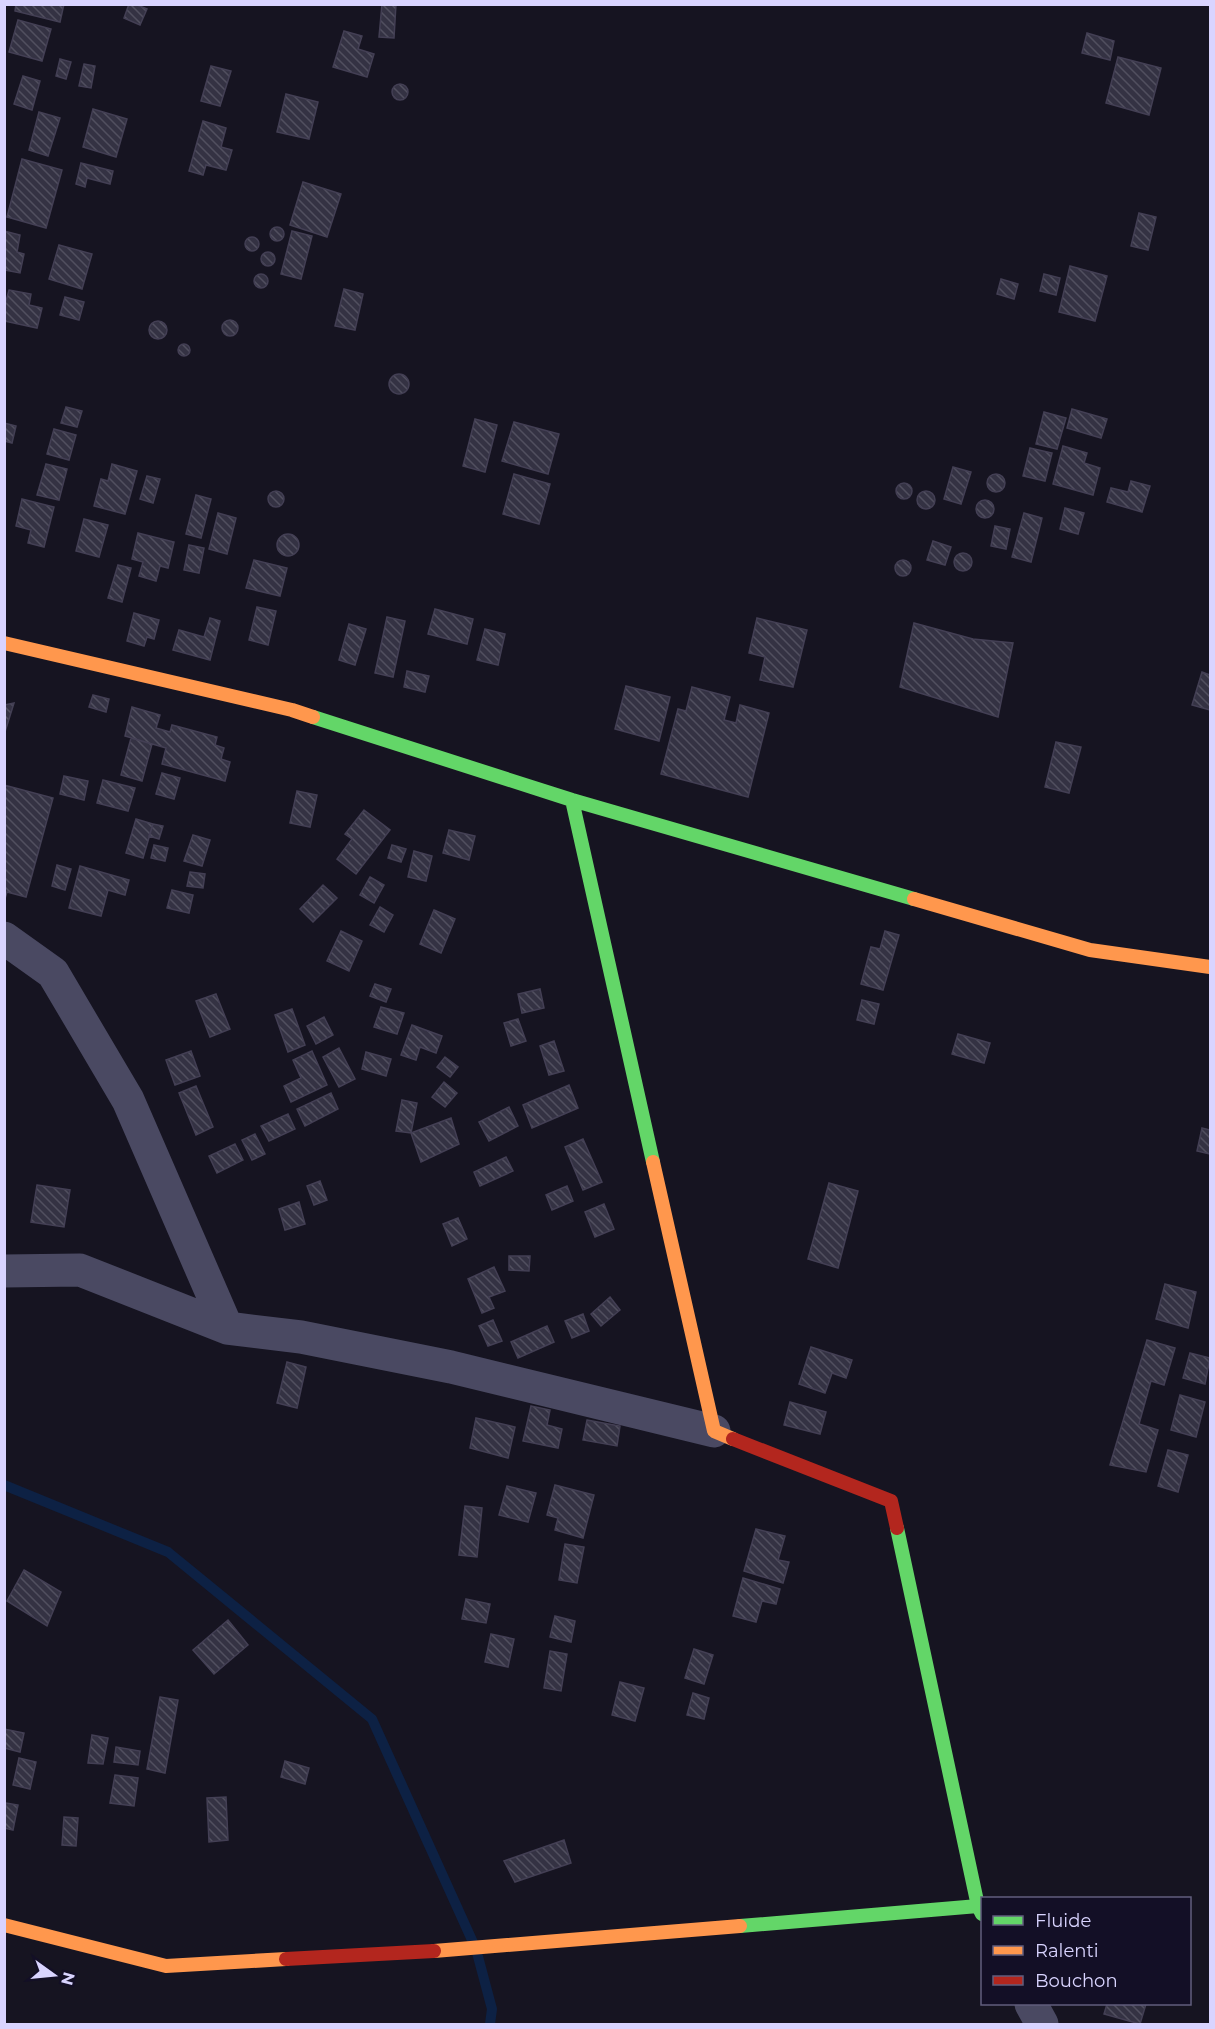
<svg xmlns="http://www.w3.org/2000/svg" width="1215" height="2029" font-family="Montserrat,sans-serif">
	<defs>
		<pattern id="building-back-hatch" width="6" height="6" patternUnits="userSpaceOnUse" patternTransform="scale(1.5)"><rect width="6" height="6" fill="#343243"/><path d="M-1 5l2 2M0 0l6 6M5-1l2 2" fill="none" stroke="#514f5f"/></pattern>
	</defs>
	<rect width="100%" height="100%" fill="#161421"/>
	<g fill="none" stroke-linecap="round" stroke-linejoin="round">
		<path stroke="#0d2144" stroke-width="10" d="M 4,1485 L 168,1552 L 372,1719 L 476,1949 L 492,2009 L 490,2024"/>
	</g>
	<path fill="url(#building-back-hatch)" stroke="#433f54" stroke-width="1.5" d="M 16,4 L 64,4 L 60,22 L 15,11 Z
		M 129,4 L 135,4 L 147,9 L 140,25 L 124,18 Z
		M 382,4 L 396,4 L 394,38 L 379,37 Z
		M 18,20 L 51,29 L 42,61 L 9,52 Z
		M 344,31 L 362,36 L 358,49 L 374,54 L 367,77 L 333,67 Z
		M 1087,33 L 1114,41 L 1110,60 L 1082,53 Z
		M 1118,57 L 1161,68 L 1149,115 L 1106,103 Z
		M 60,59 L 71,62 L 66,79 L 56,76 Z
		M 84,64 L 95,66 L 91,88 L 79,86 Z
		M 211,66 L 231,71 L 220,106 L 201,101 Z
		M 23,76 L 40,81 L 32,110 L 14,104 Z
		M392 92a8 8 0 1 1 16 0a8 8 0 1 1-16 0Z
		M 286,94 L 318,102 L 309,139 L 277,132 Z
		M 93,109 L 127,119 L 116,157 L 83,147 Z
		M 39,112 L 60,118 L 48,156 L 29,150 Z
		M 203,121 L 226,128 L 221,147 L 232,150 L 226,170 L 206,165 L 203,175 L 189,171 Z
		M 22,159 L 62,170 L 46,228 L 7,217 Z
		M 81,163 L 113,171 L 110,184 L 87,178 L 85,187 L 76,184 Z
		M 303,182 L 341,194 L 327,237 L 290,225 Z
		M 1139,213 L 1156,217 L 1148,250 L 1131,246 Z
		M270 234a7 7 0 1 1 14 0a7 7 0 1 1-14 0Z
		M 4,231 L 20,235 L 17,252 L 24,254 L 20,273 L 4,270 Z
		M 292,231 L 312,236 L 301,279 L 281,274 Z
		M245 244a7 7 0 1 1 14 0a7 7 0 1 1-14 0Z
		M 59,245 L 92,254 L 82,289 L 49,279 Z
		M261 259a7 7 0 1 1 14 0a7 7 0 1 1-14 0Z
		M 1070,266 L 1107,276 L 1095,321 L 1059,312 Z
		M 1044,274 L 1060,278 L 1056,295 L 1040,291 Z
		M254 281a7 7 0 1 1 14 0a7 7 0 1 1-14 0Z
		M 1001,279 L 1018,284 L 1014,299 L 997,294 Z
		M 344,289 L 363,294 L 355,330 L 335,326 Z
		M 9,290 L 31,294 L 29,305 L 42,308 L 37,328 L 4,321 L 4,308 Z
		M 65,297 L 84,302 L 79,320 L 60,315 Z
		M222 328a8 8 0 1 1 16 0a8 8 0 1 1-16 0Z
		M149 330a9 9 0 1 1 18 0a9 9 0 1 1-18 0Z
		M178 350a6 6 0 1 1 12 0a6 6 0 1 1-12 0Z
		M389 384a10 10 0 1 1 20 0a10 10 0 1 1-20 0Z
		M 66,407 L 82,411 L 77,427 L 61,423 Z
		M 1072,409 L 1107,419 L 1101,438 L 1067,428 Z
		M 1044,412 L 1066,418 L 1057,449 L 1036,444 Z
		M 475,419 L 497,425 L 485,472 L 463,466 Z
		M 514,422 L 559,434 L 548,474 L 502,461 Z
		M 4,423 L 16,426 L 12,443 L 4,441 Z
		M 54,429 L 76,435 L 69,460 L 47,454 Z
		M 1063,446 L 1087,453 L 1084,463 L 1100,468 L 1093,495 L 1053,484 Z
		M 1030,448 L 1052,453 L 1045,481 L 1023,476 Z
		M 46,464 L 67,469 L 59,500 L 37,495 Z
		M 112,464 L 137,471 L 125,514 L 94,506 L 101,479 L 108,481 Z
		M 953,467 L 971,472 L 961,504 L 944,499 Z
		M987 483a9 9 0 1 1 18 0a9 9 0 1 1-18 0Z
		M 514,474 L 550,484 L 539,524 L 503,514 Z
		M 147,476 L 160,479 L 153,503 L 140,499 Z
		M 1131,481 L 1150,486 L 1142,512 L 1107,502 L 1111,488 L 1128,492 Z
		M896 491a8 8 0 1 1 16 0a8 8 0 1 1-16 0Z
		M268 499a8 8 0 1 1 16 0a8 8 0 1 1-16 0Z
		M917 500a9 9 0 1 1 18 0a9 9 0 1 1-18 0Z
		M 196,495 L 211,499 L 201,538 L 186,534 Z
		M 22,499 L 54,507 L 44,547 L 28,543 L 31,530 L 16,526 Z
		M976 509a9 9 0 1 1 18 0a9 9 0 1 1-18 0Z
		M 1065,508 L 1084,513 L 1078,534 L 1060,529 Z
		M 218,513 L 236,518 L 227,554 L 209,549 Z
		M 1024,513 L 1042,518 L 1031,562 L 1012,557 Z
		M 84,519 L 108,525 L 99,557 L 76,551 Z
		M 995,526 L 1010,529 L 1006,549 L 991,546 Z
		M 138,533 L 174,542 L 168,568 L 160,566 L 156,581 L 139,576 L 143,562 L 132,559 Z
		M277 545a11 11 0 1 1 22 0a11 11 0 1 1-22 0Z
		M 933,541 L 951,547 L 945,565 L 927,560 Z
		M 189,545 L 204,548 L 199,573 L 184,570 Z
		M954 562a9 9 0 1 1 18 0a9 9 0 1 1-18 0Z
		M 254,560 L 287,568 L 280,596 L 246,588 Z
		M895 568a8 8 0 1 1 16 0a8 8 0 1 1-16 0Z
		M 118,565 L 131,568 L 122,602 L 108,598 Z
		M 257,607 L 276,611 L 268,645 L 249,640 Z
		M 435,609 L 473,619 L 467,644 L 428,634 Z
		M 134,613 L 159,620 L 154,639 L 147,637 L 144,646 L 127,641 Z
		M 387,617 L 405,621 L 393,677 L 375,673 Z
		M 210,618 L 220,621 L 210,660 L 173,650 L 179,630 L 204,637 Z
		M 757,618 L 807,630 L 793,687 L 760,680 L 765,657 L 749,653 Z
		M 914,623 L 973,639 L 1013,643 L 998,717 L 900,687 Z
		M 349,624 L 366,629 L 355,665 L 339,660 Z
		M 485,629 L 505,634 L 498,665 L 477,660 Z
		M 407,671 L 429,676 L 425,692 L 404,687 Z
		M 1202,672 L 1210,675 L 1210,710 L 1192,705 Z
		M 626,686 L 670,697 L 659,741 L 615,729 Z
		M 692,687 L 730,697 L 724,720 L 736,723 L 740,705 L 769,713 L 748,797 L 661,774 L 678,709 L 686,711 Z
		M 93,695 L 109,699 L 106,712 L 89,707 Z
		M 14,703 L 4,735 L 4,705 Z
		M 132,707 L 160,715 L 156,728 L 170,732 L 172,725 L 217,737 L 215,745 L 224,748 L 221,759 L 230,762 L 225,781 L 162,764 L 166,748 L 125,736 Z
		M 131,738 L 152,744 L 142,781 L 121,775 Z
		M 1056,742 L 1081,747 L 1069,793 L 1045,787 Z
		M 162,773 L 180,778 L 174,799 L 156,794 Z
		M 64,776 L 88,781 L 84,800 L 60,794 Z
		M 103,780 L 135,788 L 128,811 L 97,803 Z
		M 4,785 L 53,798 L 26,897 L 7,892 L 4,902 Z
		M 297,791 L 317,795 L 310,827 L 290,823 Z
		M 364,810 L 390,830 L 356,874 L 337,859 L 352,839 L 345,834 Z
		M 136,819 L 153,824 L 143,858 L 126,853 Z
		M 153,824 L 163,826 L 159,839 L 149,836 Z
		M 449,830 L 475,836 L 469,860 L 443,853 Z
		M 193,835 L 210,840 L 202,866 L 184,861 Z
		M 154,845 L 168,848 L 165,861 L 151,858 Z
		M 392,845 L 406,849 L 401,862 L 388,858 Z
		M 414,851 L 432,856 L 426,881 L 408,877 Z
		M 57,865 L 71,869 L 65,890 L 52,886 Z
		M 80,866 L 129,880 L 125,895 L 108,890 L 101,916 L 69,908 Z
		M 190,872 L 205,874 L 203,888 L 187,886 Z
		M 370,877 L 384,885 L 374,903 L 360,895 Z
		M 323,885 L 337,898 L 313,922 L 300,909 Z
		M 172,890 L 193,895 L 189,913 L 167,908 Z
		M 380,907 L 393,915 L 384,932 L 370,925 Z
		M 434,910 L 455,919 L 441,953 L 420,944 Z
		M 341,931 L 362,941 L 349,971 L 327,961 Z
		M 885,931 L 899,935 L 883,990 L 861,984 L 871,947 L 880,949 Z
		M 375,984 L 391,989 L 386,1002 L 370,996 Z
		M 540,989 L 544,1008 L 522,1013 L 518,994 Z
		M 216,994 L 230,1029 L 210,1037 L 196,1001 Z
		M 862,1000 L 879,1004 L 874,1024 L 857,1020 Z
		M 381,1007 L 404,1013 L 397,1034 L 374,1027 Z
		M 292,1009 L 305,1045 L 288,1052 L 275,1015 Z
		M 324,1017 L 333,1035 L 316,1044 L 307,1026 Z
		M 518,1019 L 526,1041 L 511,1046 L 504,1023 Z
		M 412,1025 L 442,1036 L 436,1053 L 420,1047 L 416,1060 L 401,1055 Z
		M 958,1034 L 990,1043 L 984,1063 L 952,1054 Z
		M 554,1041 L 564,1071 L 549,1075 L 540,1046 Z
		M 339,1048 L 355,1079 L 339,1087 L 323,1057 Z
		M 191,1051 L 200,1076 L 175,1085 L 166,1060 Z
		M 312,1051 L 327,1085 L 291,1102 L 284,1086 L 301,1078 L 293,1060 Z
		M 366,1052 L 391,1059 L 386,1076 L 362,1069 Z
		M 445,1057 L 458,1067 L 450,1077 L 437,1067 Z
		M 444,1082 L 457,1093 L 445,1107 L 432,1097 Z
		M 569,1085 L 578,1108 L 532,1128 L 523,1105 Z
		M 196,1086 L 213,1127 L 196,1135 L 179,1093 Z
		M 331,1093 L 338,1109 L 305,1126 L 297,1109 Z
		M 402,1100 L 417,1103 L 411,1133 L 396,1131 Z
		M 509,1107 L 518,1126 L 489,1141 L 479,1122 Z
		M 288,1114 L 295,1129 L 269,1141 L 261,1126 Z
		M 451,1118 L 459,1144 L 421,1162 L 411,1133 Z
		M 1202,1128 L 1210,1130 L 1210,1154 L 1197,1151 Z
		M 255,1134 L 265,1154 L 252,1160 L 242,1140 Z
		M 583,1139 L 602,1182 L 583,1190 L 565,1147 Z
		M 235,1144 L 243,1160 L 217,1173 L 209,1156 Z
		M 506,1157 L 513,1171 L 480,1186 L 474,1172 Z
		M 320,1181 L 327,1200 L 314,1205 L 307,1186 Z
		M 829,1183 L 858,1191 L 838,1268 L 808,1259 Z
		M 37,1185 L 70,1190 L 64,1227 L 31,1222 Z
		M 567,1186 L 573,1201 L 552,1210 L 546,1195 Z
		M 299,1202 L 305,1224 L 285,1230 L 279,1209 Z
		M 604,1204 L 614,1229 L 595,1237 L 585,1212 Z
		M 458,1218 L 467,1239 L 452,1246 L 443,1224 Z
		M 509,1256 L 530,1256 L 529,1271 L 509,1270 Z
		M 494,1267 L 505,1291 L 489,1297 L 494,1308 L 482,1313 L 468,1279 Z
		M 1165,1284 L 1196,1292 L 1188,1328 L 1156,1319 Z
		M 610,1297 L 620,1310 L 601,1326 L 591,1314 Z
		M 583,1314 L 589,1331 L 572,1338 L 565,1321 Z
		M 493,1320 L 502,1341 L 488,1346 L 479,1326 Z
		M 547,1326 L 554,1342 L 518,1358 L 511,1342 Z
		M 1147,1340 L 1175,1348 L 1164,1385 L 1151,1381 L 1139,1424 L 1158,1430 L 1146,1472 L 1110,1465 Z
		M 811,1347 L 852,1360 L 846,1378 L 832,1373 L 825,1393 L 799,1384 Z
		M 1190,1353 L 1210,1358 L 1205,1384 L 1183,1378 Z
		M 287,1362 L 306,1367 L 297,1408 L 277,1403 Z
		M 1180,1395 L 1205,1402 L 1196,1437 L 1171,1430 Z
		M 790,1402 L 826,1412 L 820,1434 L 784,1425 Z
		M 531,1406 L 550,1410 L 547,1425 L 562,1429 L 558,1448 L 523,1441 Z
		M 476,1418 L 515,1427 L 508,1458 L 470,1448 Z
		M 587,1420 L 620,1426 L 617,1446 L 583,1440 Z
		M 1168,1450 L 1188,1455 L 1178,1492 L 1158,1486 Z
		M 555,1485 L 594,1495 L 583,1538 L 555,1530 L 558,1518 L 547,1515 Z
		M 507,1486 L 536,1493 L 528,1522 L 499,1515 Z
		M 465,1506 L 482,1508 L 477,1557 L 459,1555 Z
		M 756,1529 L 785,1536 L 778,1560 L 789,1562 L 783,1583 L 744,1571 Z
		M 565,1544 L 584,1547 L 577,1583 L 559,1580 Z
		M 24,1570 L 61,1592 L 47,1626 L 7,1601 Z
		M 743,1578 L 780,1589 L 776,1604 L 762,1601 L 756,1622 L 733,1616 Z
		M 466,1599 L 490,1604 L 486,1623 L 462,1619 Z
		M 555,1616 L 575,1621 L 571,1642 L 550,1637 Z
		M 228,1620 L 248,1645 L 214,1674 L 193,1650 Z
		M 491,1634 L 514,1639 L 508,1667 L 485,1662 Z
		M 694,1649 L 713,1655 L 704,1684 L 685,1678 Z
		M 550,1651 L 567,1654 L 561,1691 L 544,1688 Z
		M 620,1682 L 644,1688 L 635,1721 L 612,1715 Z
		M 693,1693 L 709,1698 L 704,1719 L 687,1715 Z
		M 160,1697 L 178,1700 L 165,1773 L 147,1769 Z
		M 4,1729 L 24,1733 L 20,1752 L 4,1748 Z
		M 92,1735 L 108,1738 L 103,1764 L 88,1763 Z
		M 116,1747 L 140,1751 L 138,1765 L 114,1762 Z
		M 19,1758 L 36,1762 L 30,1789 L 13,1785 Z
		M 285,1761 L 309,1768 L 305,1784 L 281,1777 Z
		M 115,1775 L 138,1778 L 134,1806 L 110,1803 Z
		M 226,1797 L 228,1840 L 209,1842 L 207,1798 Z
		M 6,1803 L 18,1805 L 13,1830 L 4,1828 Z
		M 64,1817 L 78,1818 L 76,1846 L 62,1845 Z
		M 564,1840 L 571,1863 L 515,1882 L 504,1861 Z
		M 1107,2004 L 1146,2004 L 1140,2024 L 1104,2014 Z"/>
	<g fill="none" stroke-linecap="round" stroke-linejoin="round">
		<path stroke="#4a4962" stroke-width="33" d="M 4,938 L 53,973 L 128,1100 L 227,1328
			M 4,1271 L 80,1270 L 227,1328 L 301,1337 L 451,1367 L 714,1431
			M 1031,2004 L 1042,2024"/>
		<path stroke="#63d668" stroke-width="14" d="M 313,717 L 572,800 L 914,899
			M 572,800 L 653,1162
			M 897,1528 L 978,1906 L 982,1914
			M 740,1926 L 978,1906"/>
		<path stroke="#ff974d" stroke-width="14" d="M 4,643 L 292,710 L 313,717
			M 914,899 L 1090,950 L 1210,967
			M 653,1162 L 714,1431 L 733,1439
			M 4,1925 L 166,1966 L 286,1959
			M 434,1951 L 740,1926"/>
		<path stroke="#b3261e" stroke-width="14" d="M 733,1439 L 891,1501 L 897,1528
			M 286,1959 L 434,1951"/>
	</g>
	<rect width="1215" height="2029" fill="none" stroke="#d9d4ff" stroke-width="12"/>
	<rect x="981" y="1897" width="210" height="108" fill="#130f26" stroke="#625e7d" stroke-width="1.5"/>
	<rect x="993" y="1916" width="30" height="9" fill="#63d668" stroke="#625e7d" stroke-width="1.5"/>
	<text x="1035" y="1927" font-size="18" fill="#d9d4ff">Fluide</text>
	<rect x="993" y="1946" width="30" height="9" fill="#ff974d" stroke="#625e7d" stroke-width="1.5"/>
	<text x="1035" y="1957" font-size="18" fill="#d9d4ff">Ralenti</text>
	<rect x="993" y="1976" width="30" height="9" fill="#b3261e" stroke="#625e7d" stroke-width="1.5"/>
	<text x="1035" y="1987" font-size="18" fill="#d9d4ff">Bouchon</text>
	<g transform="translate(54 1975) rotate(105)" stroke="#130f26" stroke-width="4.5" paint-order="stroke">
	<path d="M0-4.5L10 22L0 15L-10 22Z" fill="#d9d4ff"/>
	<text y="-9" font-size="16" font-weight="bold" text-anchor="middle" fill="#d9d4ff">N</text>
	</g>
</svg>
